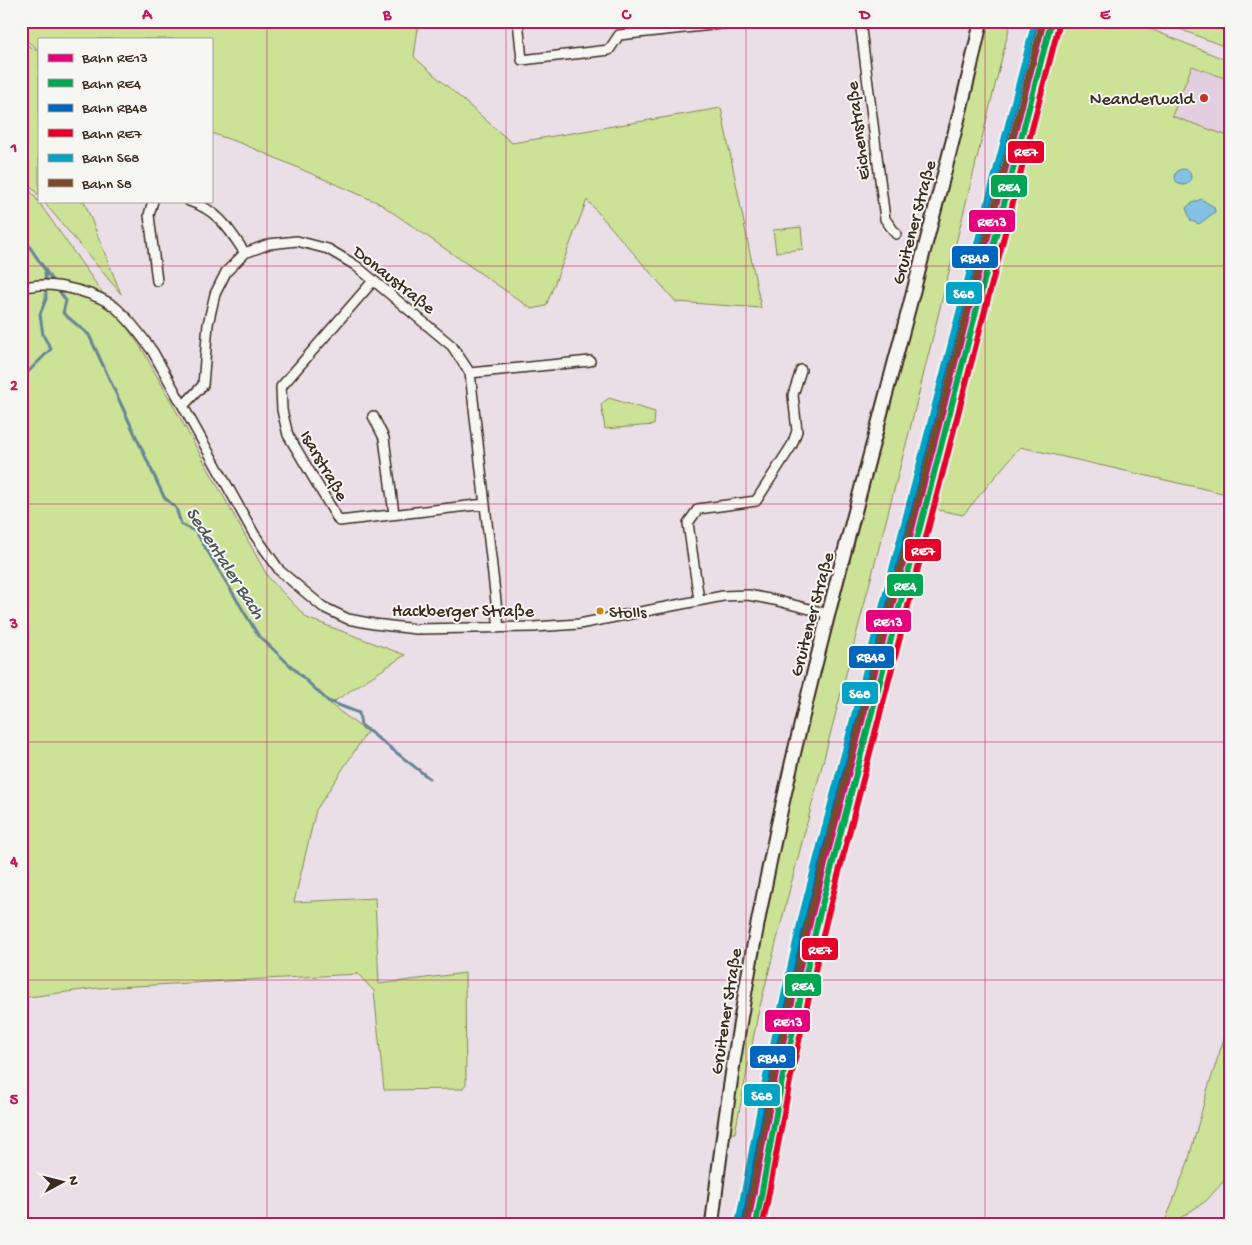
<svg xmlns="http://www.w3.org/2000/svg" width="1252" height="1245" font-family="'Gochi Hand',sans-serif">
	<rect width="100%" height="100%" fill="#ebdfe7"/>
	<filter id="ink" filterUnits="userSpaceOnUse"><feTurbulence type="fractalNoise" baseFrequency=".02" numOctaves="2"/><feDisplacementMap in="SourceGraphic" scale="10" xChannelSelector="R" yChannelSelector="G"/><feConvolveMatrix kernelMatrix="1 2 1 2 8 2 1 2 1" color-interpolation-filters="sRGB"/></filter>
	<g filter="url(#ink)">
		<path fill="#e3cee0" d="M 1192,66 L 1227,79 L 1231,138 L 1172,116 Z"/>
		<path fill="#cce297" stroke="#84865a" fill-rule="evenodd" d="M 21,21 L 419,21 L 414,57 L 512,143 L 721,108 L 761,308 L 676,302 L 587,200 L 546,306 L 532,309 L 379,203 L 243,144 L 211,133 L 211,39 L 39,39 L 39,50 L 23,38 L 21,39 Z
			M 988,21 L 1011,21 L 910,429 L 789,892 L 758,1014 L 735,1133 L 728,1133 L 749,1003 L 791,787 L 915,311 Z
			M 1056,21 L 1131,21 L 1231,62 L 1231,495 L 1020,447 L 963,515 L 929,508 L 951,434 ZM 1192,66 L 1227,79 L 1231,137 L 1172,116 Z
			M 1159,21 L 1214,21 L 1231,40 L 1231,49 Z
			M 21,41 L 39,52 L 39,196 L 21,175 Z
			M 21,180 L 33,194 L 142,349 L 268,577 L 307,618 L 405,655 L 330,704 L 367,732 L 316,810 L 294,902 L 375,898 L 379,984 L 465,973 L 466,1084 L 462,1089 L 384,1090 L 374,991 L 358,974 L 98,988 L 21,998 Z
			M 43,201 L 84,201 L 121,294 Z
			M 801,227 L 803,249 L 776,252 L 773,230 Z
			M 609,398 L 655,412 L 654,425 L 605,429 L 601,404 Z
			M 1231,1017 L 1231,1173 L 1206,1201 L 1171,1224 L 1164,1224 L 1188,1162 L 1207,1091 Z"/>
		<path fill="#84c1e4" stroke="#678595" d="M1175 177a8 8 0 1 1 16 0a8 8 0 1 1-16 0Z
			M 1201,199 L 1214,207 L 1215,212 L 1199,224 L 1191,221 L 1186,208 L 1190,204 Z"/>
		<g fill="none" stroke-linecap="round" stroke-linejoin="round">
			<path stroke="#678595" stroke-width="3" d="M 21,234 L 66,301 L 63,313 L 89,335 L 164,497 L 176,508 L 181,524 L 196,532 L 258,635 L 328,701 L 359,713 L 361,725 L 429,778
				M 21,389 L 23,377 L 51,349 L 43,335 L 40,314 L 46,299 L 45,269"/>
			<defs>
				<path id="minor" d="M 518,21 L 522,60 L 609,50 L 619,35 L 749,21
					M 860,21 L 885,219 L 896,234
					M 153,201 L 149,215 L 157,281
					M 189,201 C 218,210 229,229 245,253
					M 373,281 L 281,387 L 282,410 L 288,435 L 339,521 L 485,504
					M 21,287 C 28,287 34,285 41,285 C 61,284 99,294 115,307 C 130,320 141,335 153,352 L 254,534 L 280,571 L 323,607 L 348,619 L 374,624 L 416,629 L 534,627 L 579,624 L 723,596 L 748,595 L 774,600 L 829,614
					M 470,373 L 590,361
					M 183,406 L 203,385 L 208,324 L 215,294 L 226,272 L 245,253 L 269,244 L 297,241 L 328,249 L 355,265 L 452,346 L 470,373 L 499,628
					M 373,416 L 384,438 L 394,514
					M 699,600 L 688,523 L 698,509 L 756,501 L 792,445 L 797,431 L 793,395 L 801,370"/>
				<path id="secondary" d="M 712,1224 C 731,1056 761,888 801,724 C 838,569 881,416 921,262 C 942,182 964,102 981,21"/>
			</defs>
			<use href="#minor" stroke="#3b2a1e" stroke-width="12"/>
			<use href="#secondary" stroke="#3b2a1e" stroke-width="16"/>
			<use href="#minor" stroke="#f6f6f2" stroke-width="9"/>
			<use href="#secondary" stroke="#f6f6f2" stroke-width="12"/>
			<defs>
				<path id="rail-1" d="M 748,1224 L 775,1078 L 811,918 L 1044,21"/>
				<path id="rail-2" d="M 756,1224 L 782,1080 L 818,920 L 1051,23"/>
				<path id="rail-3" d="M 741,1223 L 768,1076 L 804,916 L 1036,21"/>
				<path id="rail-4" d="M 763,1224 L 790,1081 L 826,922 L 1059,25"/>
				<path id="rail-5" d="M 738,1224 L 766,1076 L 802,915 L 1035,21"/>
				<path id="rail-6" d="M 746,1224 L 773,1078 L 809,917 L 1042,23"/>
			</defs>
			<use href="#rail-1" stroke="#f6f6f2" stroke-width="10"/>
			<use href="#rail-2" stroke="#f6f6f2" stroke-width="10"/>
			<use href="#rail-3" stroke="#f6f6f2" stroke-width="10"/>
			<use href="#rail-4" stroke="#f6f6f2" stroke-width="10"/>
			<use href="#rail-5" stroke="#f6f6f2" stroke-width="10"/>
			<use href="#rail-6" stroke="#f6f6f2" stroke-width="10"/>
			<use href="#rail-1" stroke="#e5007d" stroke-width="6"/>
			<use href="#rail-2" stroke="#00a651" stroke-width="6"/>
			<use href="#rail-3" stroke="#0065bd" stroke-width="6"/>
			<use href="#rail-4" stroke="#e4002b" stroke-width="6"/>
			<use href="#rail-5" stroke="#03a3c5" stroke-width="6"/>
			<use href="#rail-6" stroke="#7a4b2a" stroke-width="6"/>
		</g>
	</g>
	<path fill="none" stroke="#c2185b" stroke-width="1" stroke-opacity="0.55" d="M 267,21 L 267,1224M 506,21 L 506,1224M 746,21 L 746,1224M 985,21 L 985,1224M 21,266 L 1231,266M 21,504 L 1231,504M 21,742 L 1231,742M 21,980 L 1231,980"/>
	<circle fill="#c8321e" stroke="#f6f6f2" stroke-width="2" cx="1204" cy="98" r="5"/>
	<circle fill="#c88708" stroke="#f6f6f2" stroke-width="2" cx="600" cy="611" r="4.5"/>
	<g text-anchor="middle" stroke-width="4" stroke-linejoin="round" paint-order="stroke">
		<g font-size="17" fill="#3b2a1e" stroke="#f6f6f2" text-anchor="start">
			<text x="609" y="617">Stolls</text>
		</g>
		<g font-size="18" fill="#3b2a1e" stroke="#f6f6f2" text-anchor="end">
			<text x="1194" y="104">Neanderwald</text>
		</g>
		<g font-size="18" fill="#3b2a1e" stroke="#f6f6f2">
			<text transform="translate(857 131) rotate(-97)" y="6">Eichenstraße</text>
			<text transform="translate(913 222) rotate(-75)" y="6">Gruitener Straße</text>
			<text transform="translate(395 279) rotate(38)" y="6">Donaustraße</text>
			<text transform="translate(325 465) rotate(60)" y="6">Isarstraße</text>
			<text x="463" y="616">Hackberger Straße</text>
			<text transform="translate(811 614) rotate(-75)" y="6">Gruitener Straße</text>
			<text transform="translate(725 1011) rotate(-81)" y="6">Gruitener Straße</text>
		</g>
		<g font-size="19" font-style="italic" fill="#515759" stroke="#f6f6f2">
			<text transform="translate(227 562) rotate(57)" y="7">Sedentaler Bach</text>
		</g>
	</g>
	<g stroke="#f6f6f2" stroke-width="2">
		<rect x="1007" y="140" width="38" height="24" rx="5" fill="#e4002b"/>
		<rect x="990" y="174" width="38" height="24" rx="5" fill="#00a651"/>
		<rect x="968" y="209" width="48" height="24" rx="5" fill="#e5007d"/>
		<rect x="951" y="245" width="48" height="24" rx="5" fill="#0065bd"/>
		<rect x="945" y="281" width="38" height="24" rx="5" fill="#03a3c5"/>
		<rect x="904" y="538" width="38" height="24" rx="5" fill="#e4002b"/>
		<rect x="886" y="573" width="38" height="24" rx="5" fill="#00a651"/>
		<rect x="865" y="609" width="47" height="24" rx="5" fill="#e5007d"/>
		<rect x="848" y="645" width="47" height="24" rx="5" fill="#0065bd"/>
		<rect x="841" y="681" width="38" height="24" rx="5" fill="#03a3c5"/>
		<rect x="801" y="937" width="38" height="24" rx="5" fill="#e4002b"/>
		<rect x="784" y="973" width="38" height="24" rx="5" fill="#00a651"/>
		<rect x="764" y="1009" width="47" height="24" rx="5" fill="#e5007d"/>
		<rect x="749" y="1045" width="47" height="24" rx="5" fill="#0065bd"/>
		<rect x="743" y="1083" width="38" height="24" rx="5" fill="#03a3c5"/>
	</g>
	<g font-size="14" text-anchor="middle" font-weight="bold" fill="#fff">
		<text x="1026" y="156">RE7</text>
		<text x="1009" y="191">RE4</text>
		<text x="992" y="226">RE13</text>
		<text x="975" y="262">RB48</text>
		<text x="964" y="298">S68</text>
		<text x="923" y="555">RE7</text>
		<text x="905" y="590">RE4</text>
		<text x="888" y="626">RE13</text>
		<text x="871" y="661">RB48</text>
		<text x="860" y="698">S68</text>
		<text x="820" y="954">RE7</text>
		<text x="803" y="990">RE4</text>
		<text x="788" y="1026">RE13</text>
		<text x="772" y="1062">RB48</text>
		<text x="762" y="1100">S68</text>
	</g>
	<rect width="1252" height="1245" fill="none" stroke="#f6f6f2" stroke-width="55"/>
	<rect x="38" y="38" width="175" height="165" fill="#f6f6f2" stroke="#aba49d"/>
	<rect x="48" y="54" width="25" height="8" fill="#e5007d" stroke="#aba49d"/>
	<text x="82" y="62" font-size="15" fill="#3b2a1e">Bahn RE13</text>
	<rect x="48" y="79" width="25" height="8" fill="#00a651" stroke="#aba49d"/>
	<text x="82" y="88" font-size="15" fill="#3b2a1e">Bahn RE4</text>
	<rect x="48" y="104" width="25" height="8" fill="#0065bd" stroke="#aba49d"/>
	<text x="82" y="112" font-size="15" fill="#3b2a1e">Bahn RB48</text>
	<rect x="48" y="129" width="25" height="8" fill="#e4002b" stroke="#aba49d"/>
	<text x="82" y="138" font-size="15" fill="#3b2a1e">Bahn RE7</text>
	<rect x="48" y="154" width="25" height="8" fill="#03a3c5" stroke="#aba49d"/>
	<text x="82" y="162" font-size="15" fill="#3b2a1e">Bahn S68</text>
	<rect x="48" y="179" width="25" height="8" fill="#7a4b2a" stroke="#aba49d"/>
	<text x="82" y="188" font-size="15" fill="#3b2a1e">Bahn S8</text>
	<g transform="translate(62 1182) rotate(83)" stroke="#f6f6f2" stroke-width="4" paint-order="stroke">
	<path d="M0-4L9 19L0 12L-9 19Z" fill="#3b2a1e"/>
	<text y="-8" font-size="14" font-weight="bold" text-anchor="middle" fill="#3b2a1e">N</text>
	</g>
	<rect x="28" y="28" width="1196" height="1190" fill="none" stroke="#c2185b" stroke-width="2"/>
	<g font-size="16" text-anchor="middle" font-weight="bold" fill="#c2185b">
		<text x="147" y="19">A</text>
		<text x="387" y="19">B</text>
		<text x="626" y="19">C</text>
		<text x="865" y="19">D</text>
		<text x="1105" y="19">E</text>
		<text x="14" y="152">1</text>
		<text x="14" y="390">2</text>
		<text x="14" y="628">3</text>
		<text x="14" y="866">4</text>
		<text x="14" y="1104">5</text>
	</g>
</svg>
